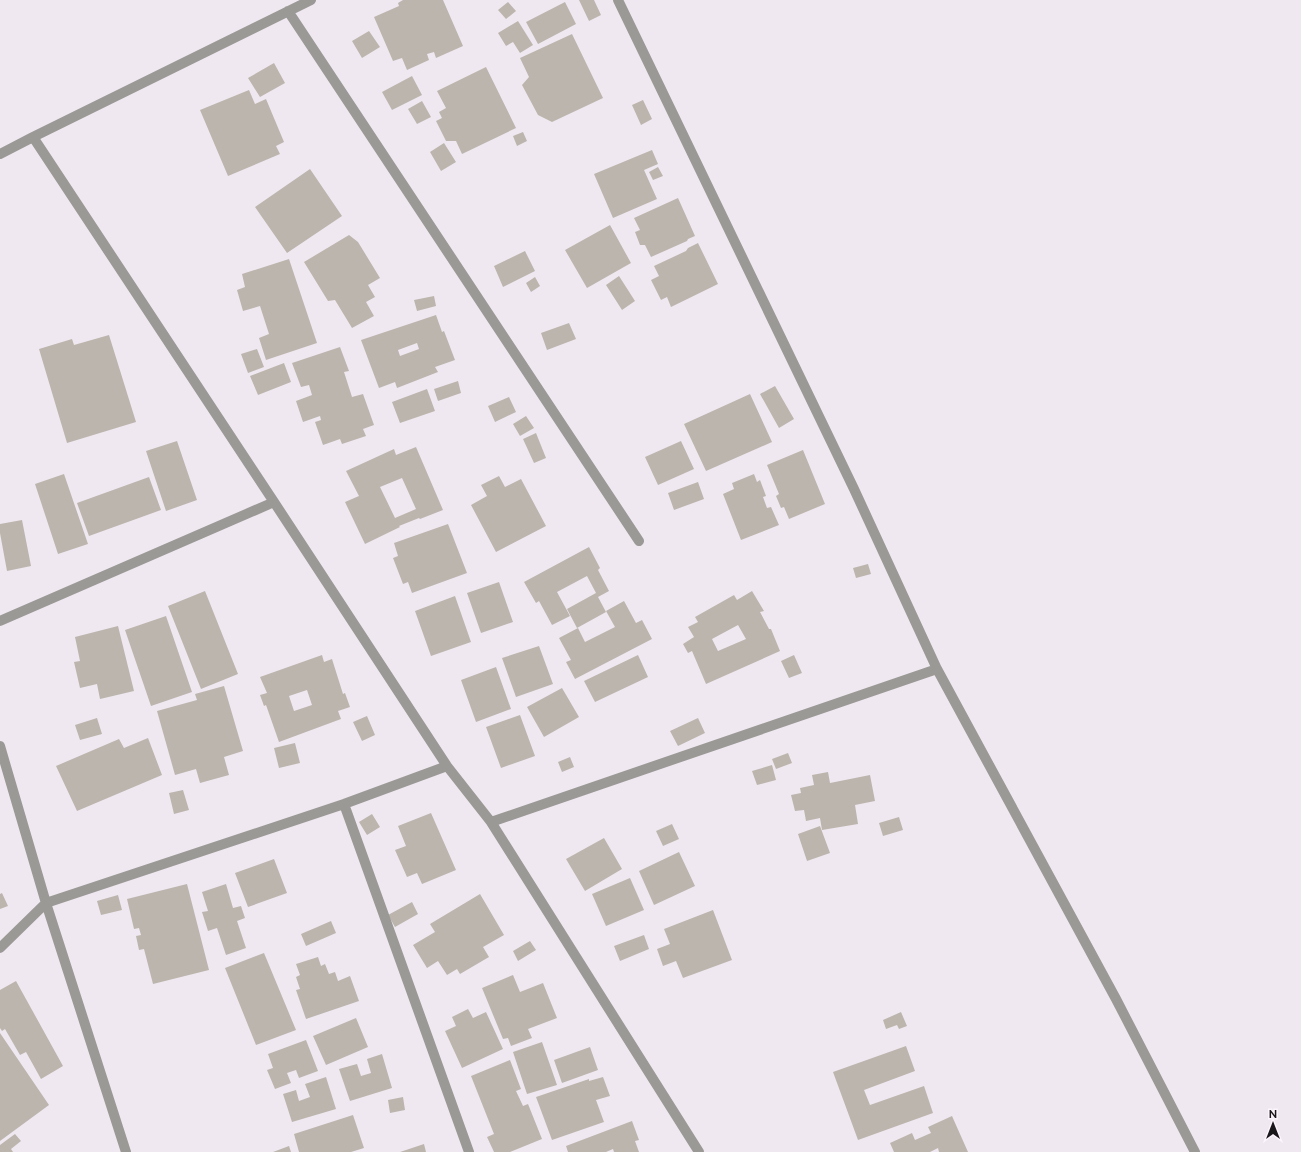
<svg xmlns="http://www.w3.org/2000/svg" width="1301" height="1152" font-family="Raleway,sans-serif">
	<rect width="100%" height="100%" fill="#efe8f0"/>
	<path fill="#bcb5ad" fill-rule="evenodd" d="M 403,0 L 443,0 L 463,46 L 436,58 L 434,52 L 427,54 L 429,60 L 407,70 L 402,58 L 393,61 L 374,17 L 399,6 L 398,3 Z
		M 579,0 L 594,0 L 601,15 L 589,21 Z
		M 508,2 L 516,11 L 506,19 L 498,10 Z
		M 565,2 L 576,24 L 538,44 L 526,22 Z
		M 518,21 L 533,45 L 520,53 L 513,42 L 506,46 L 498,33 Z
		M 369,31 L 380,47 L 362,58 L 352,41 Z
		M 572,34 L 603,98 L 552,122 L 538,115 L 522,85 L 529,77 L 520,58 Z
		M 274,63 L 285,83 L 260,97 L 248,78 Z
		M 486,67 L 516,128 L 462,154 L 456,141 L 446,141 L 436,121 L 442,118 L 439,112 L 446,108 L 437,91 Z
		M 412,76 L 422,95 L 392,110 L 382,92 Z
		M 249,90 L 255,104 L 266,99 L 284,142 L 276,146 L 280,154 L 228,176 L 200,110 Z
		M 643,100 L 652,119 L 641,125 L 632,105 Z
		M 422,101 L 431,117 L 417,124 L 408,109 Z
		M 523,132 L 527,141 L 517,146 L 513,136 Z
		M 444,143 L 456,162 L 441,171 L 430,152 Z
		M 652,150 L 658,164 L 644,170 L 657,199 L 613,218 L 594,174 Z
		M 658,167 L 663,176 L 653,180 L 649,172 Z
		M 310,169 L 342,216 L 287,253 L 255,207 Z
		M 678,198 L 695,236 L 688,239 L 687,241 L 651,257 L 645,245 L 640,245 L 635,232 L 640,230 L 634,218 Z
		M 610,225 L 631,263 L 587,288 L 565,250 Z
		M 349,235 L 358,242 L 380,278 L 368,285 L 375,297 L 366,302 L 374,316 L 352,328 L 335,300 L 328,301 L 304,262 Z
		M 698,243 L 718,284 L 671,307 L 667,297 L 661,300 L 651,280 L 659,276 L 654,266 L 686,251 L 688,248 Z
		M 525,251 L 535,271 L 503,287 L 494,266 Z
		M 289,259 L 317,343 L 266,360 L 259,338 L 269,334 L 260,306 L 243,311 L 237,290 L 245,287 L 242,274 Z
		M 619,276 L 635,301 L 622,310 L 606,285 Z
		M 535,277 L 540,286 L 531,292 L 526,283 Z
		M 434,296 L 436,306 L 417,311 L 414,300 Z
		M 436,315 L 442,332 L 444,331 L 455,360 L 435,367 L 438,372 L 397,388 L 395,382 L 379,388 L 361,340 ZM 417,343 L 419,349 L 400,356 L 398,350 Z
		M 569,323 L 576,339 L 547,350 L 541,333 Z
		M 109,335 L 136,422 L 67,443 L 39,349 L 72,339 L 74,345 Z
		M 340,347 L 349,371 L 344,372 L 352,397 L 363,394 L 374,425 L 363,429 L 366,436 L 342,444 L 340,439 L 323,445 L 315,422 L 321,420 L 320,416 L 303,422 L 296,401 L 312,395 L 309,385 L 301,387 L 292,363 Z
		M 257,349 L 264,367 L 248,373 L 241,354 Z
		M 284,363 L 291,382 L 258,395 L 250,376 Z
		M 458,381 L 461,393 L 438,401 L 434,389 Z
		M 775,386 L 794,419 L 779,428 L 760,394 Z
		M 427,389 L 435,411 L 400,423 L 392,402 Z
		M 750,394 L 772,442 L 706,471 L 684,424 Z
		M 509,397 L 516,412 L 495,422 L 488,406 Z
		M 526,416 L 534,428 L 520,436 L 513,424 Z
		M 536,433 L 546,458 L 534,463 L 523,439 Z
		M 177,441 L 197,500 L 166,511 L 146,451 Z
		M 681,441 L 694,469 L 658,485 L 645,457 Z
		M 416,447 L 443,510 L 420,519 L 419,518 L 399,526 L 400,527 L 365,544 L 345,502 L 359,496 L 346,471 L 394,449 L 396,455 ZM 402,478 L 416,509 L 395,518 L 380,487 Z
		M 803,450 L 825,504 L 789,519 L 784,507 L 781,508 L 776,496 L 779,494 L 767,465 Z
		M 64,474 L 88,544 L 58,554 L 35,484 Z
		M 754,474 L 757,482 L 760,480 L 766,496 L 763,497 L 767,508 L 771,507 L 779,525 L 741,540 L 723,494 L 734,489 L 732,483 Z
		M 499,476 L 505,487 L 521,479 L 546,526 L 496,552 L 471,505 L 487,496 L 481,485 Z
		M 149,477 L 161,510 L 89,536 L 77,503 Z
		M 698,482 L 704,499 L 674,510 L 668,493 Z
		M 22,520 L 31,566 L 7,571 L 0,533 L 0,524 Z
		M 448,524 L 467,573 L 412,593 L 408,582 L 403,584 L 393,558 L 398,556 L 394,543 Z
		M 589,547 L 600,568 L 598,570 L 609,591 L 598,597 L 606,612 L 577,628 L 567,609 L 596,593 L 587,576 L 557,592 L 570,616 L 552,625 L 539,601 L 536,603 L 524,582 Z
		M 868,564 L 871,574 L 856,578 L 853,568 Z
		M 499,582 L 513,622 L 481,633 L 467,593 Z
		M 205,591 L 238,674 L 201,689 L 168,606 Z
		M 752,591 L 764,611 L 760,612 L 769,629 L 771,629 L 780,651 L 706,684 L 692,651 L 688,653 L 683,644 L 694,637 L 688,627 L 698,622 L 695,617 L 734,595 L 737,600 ZM 738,625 L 746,639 L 718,651 L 712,639 Z
		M 455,596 L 471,642 L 431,656 L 415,611 Z
		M 624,601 L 636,623 L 642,620 L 652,639 L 575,679 L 566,662 L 571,660 L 559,638 L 578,628 L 585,642 L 615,627 L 606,611 Z
		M 166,616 L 192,692 L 151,706 L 125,630 Z
		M 118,626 L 134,691 L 100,699 L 97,684 L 80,688 L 74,662 L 80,661 L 75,637 Z
		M 539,646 L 553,684 L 516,697 L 502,658 Z
		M 322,655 L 324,662 L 332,659 L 343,694 L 345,693 L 350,707 L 338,711 L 341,719 L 279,742 L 266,705 L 264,706 L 260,695 L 267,693 L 260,677 ZM 307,690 L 312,705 L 294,711 L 289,696 Z
		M 638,655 L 648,677 L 595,702 L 584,681 Z
		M 794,655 L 802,673 L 789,678 L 781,661 Z
		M 496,667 L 511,709 L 476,722 L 461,680 Z
		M 224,686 L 243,751 L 224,757 L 229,775 L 200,783 L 196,769 L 175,775 L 157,711 L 197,700 L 195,694 Z
		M 562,688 L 579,717 L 544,737 L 527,707 Z
		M 520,715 L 535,756 L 501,768 L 486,727 Z
		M 367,716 L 375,735 L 362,741 L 353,722 Z
		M 97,718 L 102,734 L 80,740 L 75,725 Z
		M 698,718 L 705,733 L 678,746 L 670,731 Z
		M 148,738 L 162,775 L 77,811 L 56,766 L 119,739 L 124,748 Z
		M 295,743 L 300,763 L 279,768 L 274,748 Z
		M 788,753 L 792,763 L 776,769 L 772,759 Z
		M 570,757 L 574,767 L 562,772 L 558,762 Z
		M 772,765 L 776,780 L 757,785 L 752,771 Z
		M 828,772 L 830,783 L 870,775 L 875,801 L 855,805 L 858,824 L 822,830 L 820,818 L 806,821 L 804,810 L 795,811 L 791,795 L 801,793 L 800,788 L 814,785 L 812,775 Z
		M 183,790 L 189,810 L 174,814 L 169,793 Z
		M 431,813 L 456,870 L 422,884 L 417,873 L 407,877 L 395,850 L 406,846 L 398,826 Z
		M 372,814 L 380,827 L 367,835 L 359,822 Z
		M 899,817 L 903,830 L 883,836 L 879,823 Z
		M 672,824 L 679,839 L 663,846 L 656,831 Z
		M 820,826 L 830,853 L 807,861 L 798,834 Z
		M 604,838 L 622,869 L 585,891 L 566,859 Z
		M 679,852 L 695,886 L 654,905 L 639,871 Z
		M 274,859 L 287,893 L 248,907 L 235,873 Z
		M 630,878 L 644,910 L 606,926 L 592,894 Z
		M 187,884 L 209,970 L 153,984 L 144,949 L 139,950 L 136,936 L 141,935 L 139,928 L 134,929 L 127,899 Z
		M 226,884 L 233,908 L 241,906 L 245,918 L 237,921 L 246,948 L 226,955 L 217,928 L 208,931 L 202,912 L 208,911 L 202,892 Z
		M 2,893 L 8,906 L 0,909 L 0,894 Z
		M 480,894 L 504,935 L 483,947 L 489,957 L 460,974 L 457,969 L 447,975 L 438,961 L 427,968 L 413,945 L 435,932 L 430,924 Z
		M 118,895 L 122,910 L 101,915 L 97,901 Z
		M 412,902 L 418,914 L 395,927 L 388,915 Z
		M 713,910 L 732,960 L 683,978 L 676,961 L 663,966 L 657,949 L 670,944 L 664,929 Z
		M 331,921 L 336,933 L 306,946 L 301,934 Z
		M 644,935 L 649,949 L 620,961 L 614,946 Z
		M 530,941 L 536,950 L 518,961 L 513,951 Z
		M 264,953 L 296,1030 L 256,1045 L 225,968 Z
		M 318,957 L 321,966 L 325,964 L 329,974 L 335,972 L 338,981 L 350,976 L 359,1001 L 306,1019 L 296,990 L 300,989 L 296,977 L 300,975 L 296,964 Z
		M 513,975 L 520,992 L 543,983 L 557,1018 L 528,1029 L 532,1038 L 511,1046 L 508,1038 L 503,1039 L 482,988 Z
		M 16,981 L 63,1066 L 41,1079 L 26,1052 L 20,1055 L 5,1029 L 2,1031 L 0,1028 L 0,990 Z
		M 468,1009 L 473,1018 L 486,1012 L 503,1049 L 462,1068 L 445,1031 L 456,1026 L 452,1017 Z
		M 901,1012 L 907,1026 L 899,1029 L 897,1025 L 886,1029 L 883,1020 Z
		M 356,1018 L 368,1047 L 326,1065 L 313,1036 Z
		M 0,1033 L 49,1105 L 0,1141 Z
		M 306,1040 L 318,1071 L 299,1078 L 296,1070 L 287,1073 L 291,1083 L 275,1089 L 267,1070 L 273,1068 L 268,1054 Z
		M 542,1042 L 557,1085 L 527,1094 L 513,1052 Z
		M 906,1046 L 915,1071 L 864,1090 L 870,1105 L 924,1086 L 933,1113 L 858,1140 L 833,1072 Z
		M 590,1047 L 598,1070 L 562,1083 L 554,1060 Z
		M 382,1054 L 392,1088 L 350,1101 L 339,1069 L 357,1064 L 361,1076 L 371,1073 L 367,1059 Z
		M 510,1060 L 521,1089 L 516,1091 L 523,1106 L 528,1104 L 542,1139 L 510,1152 L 494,1152 L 487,1137 L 494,1134 L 471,1076 Z
		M 326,1077 L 336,1109 L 292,1122 L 283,1094 L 296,1090 L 299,1101 L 310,1097 L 305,1084 Z
		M 603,1077 L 610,1096 L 596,1100 L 604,1122 L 552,1140 L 536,1097 L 589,1079 L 589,1081 Z
		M 403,1097 L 405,1110 L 390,1113 L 388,1100 Z
		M 353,1115 L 364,1148 L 351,1152 L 299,1152 L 294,1134 Z
		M 952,1116 L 968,1152 L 939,1152 L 938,1148 L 930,1152 L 894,1152 L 890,1143 L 912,1133 L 915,1140 L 931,1133 L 928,1127 Z
		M 632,1121 L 639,1140 L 635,1141 L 639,1152 L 614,1152 L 613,1149 L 606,1152 L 568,1152 L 566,1146 Z
		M 15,1134 L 21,1141 L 11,1149 L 13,1152 L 0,1152 L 0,1145 Z
		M 424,1144 L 426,1152 L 400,1152 Z
		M 289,1146 L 291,1152 L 273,1152 Z"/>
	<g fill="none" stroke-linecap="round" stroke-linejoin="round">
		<path stroke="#9a9995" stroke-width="10" d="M 618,0 L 854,489 L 937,669 L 1116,999 L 1195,1152
			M 288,11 L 639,541
			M 33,137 L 311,0
			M 0,154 L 33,137 L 274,502 L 447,766 L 491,822 L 699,1152
			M 0,621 L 274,502
			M 0,746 L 46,903 L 126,1152
			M 344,804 L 469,1152
			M 491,822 L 937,669
			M 0,948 L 46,903 L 344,804 L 447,766"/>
	</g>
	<g transform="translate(1273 1124)" stroke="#fdf5fd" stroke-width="3" paint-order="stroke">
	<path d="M0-3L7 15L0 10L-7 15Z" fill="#1a171a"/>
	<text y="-6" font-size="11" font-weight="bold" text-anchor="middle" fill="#1a171a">N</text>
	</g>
</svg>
